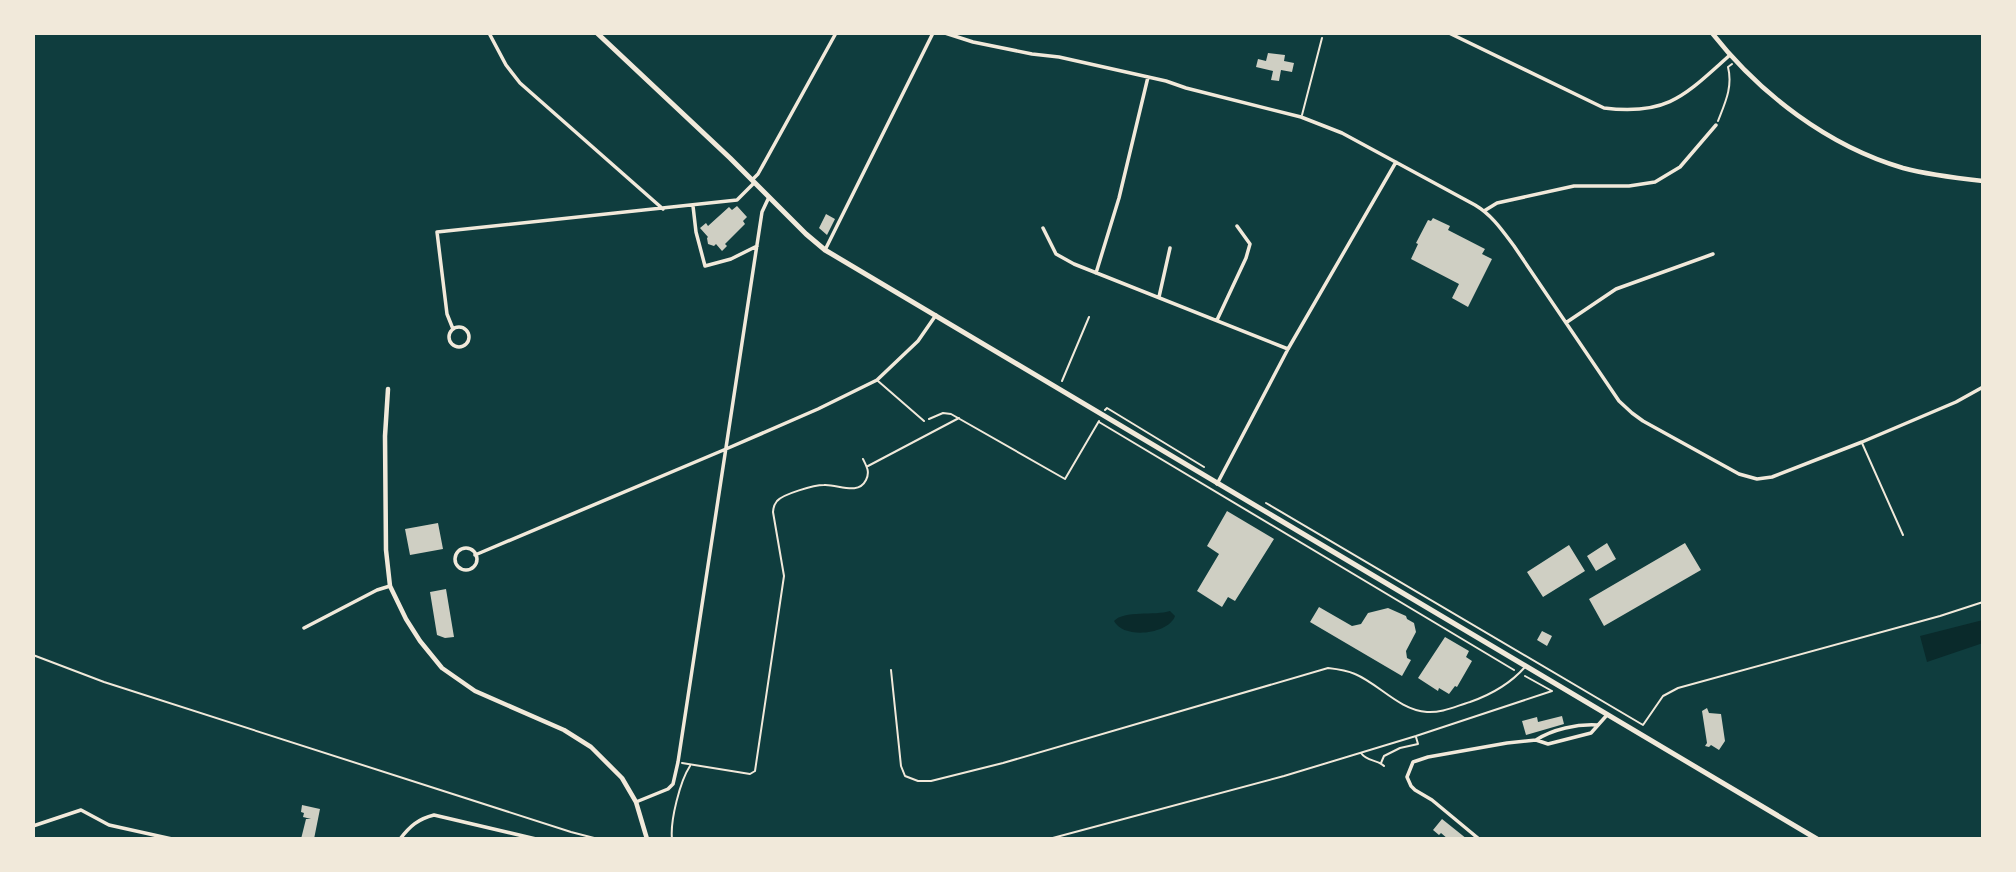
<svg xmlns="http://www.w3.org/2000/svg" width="2016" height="872" font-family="'Crimson Pro',serif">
	<rect width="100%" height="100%" fill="#0f3d3e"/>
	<path fill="#0a2a2b" d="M 1170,611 L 1175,616 C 1169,634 1124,640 1114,621 C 1124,610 1155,616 1170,611 Z
		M 1983,620 L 1983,643 L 1927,662 L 1920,636 Z"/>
	<path fill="#cfcfc3" d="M 1268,53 L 1285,55 L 1284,61 L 1294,63 L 1292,72 L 1281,70 L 1279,81 L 1271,80 L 1273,71 L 1256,67 L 1258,59 L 1266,61 Z
		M 737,206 L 747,217 L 743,221 L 745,224 L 725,244 L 727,246 L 722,251 L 716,244 L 714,246 L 708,244 L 707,238 L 708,237 L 700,228 L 706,223 L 708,226 L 729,207 L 732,210 Z
		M 826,214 L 835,219 L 827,235 L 819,228 Z
		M 1433,218 L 1450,226 L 1448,230 L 1485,249 L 1482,254 L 1492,259 L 1468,307 L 1452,298 L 1459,284 L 1411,259 L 1418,244 L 1416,243 L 1428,220 L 1431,221 Z
		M 1227,511 L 1274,539 L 1235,601 L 1228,597 L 1222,607 L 1197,591 L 1219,554 L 1207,546 Z
		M 438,523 L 443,549 L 410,555 L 405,529 Z
		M 1607,543 L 1616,559 L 1596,571 L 1587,556 Z
		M 1685,543 L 1701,570 L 1604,626 L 1589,599 Z
		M 1569,545 L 1585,571 L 1543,597 L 1527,572 Z
		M 446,589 L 454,637 L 445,638 L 437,635 L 430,592 Z
		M 1319,607 L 1352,626 L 1361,624 L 1368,613 L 1388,608 L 1406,616 L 1407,619 L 1414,623 L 1416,632 L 1406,651 L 1407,658 L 1411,660 L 1402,676 L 1310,622 Z
		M 1542,631 L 1552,636 L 1547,646 L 1537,640 Z
		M 1445,637 L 1469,651 L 1466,657 L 1472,661 L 1457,687 L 1455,686 L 1449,694 L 1439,688 L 1438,691 L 1418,678 Z
		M 1707,708 L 1709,713 L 1721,714 L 1725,741 L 1719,750 L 1711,745 L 1709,747 L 1705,746 L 1707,743 L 1702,711 Z
		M 1562,716 L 1564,724 L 1526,735 L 1522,721 L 1537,717 L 1538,722 Z
		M 302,805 L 320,809 L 314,839 L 301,839 L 306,819 L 311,819 L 303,817 L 304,813 L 301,812 Z
		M 1442,819 L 1467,839 L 1448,839 L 1441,833 L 1439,835 L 1433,830 Z"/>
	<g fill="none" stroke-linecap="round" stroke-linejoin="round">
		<path stroke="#f1e9da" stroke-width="2" d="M 1718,121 C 1725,103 1733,87 1728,67 L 1732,64
			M 1062,381 L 1089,317
			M 1105,410 L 1107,408 L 1204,467
			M 929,419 L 943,413 L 951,414 L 1065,479 L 1099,421
			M 1099,422 L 1514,670
			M 868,466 L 959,418
			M 1266,503 L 1643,725 L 1663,696 L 1678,688 L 1940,616 L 1983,602
			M 33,655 L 104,682 L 571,832 L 598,839
			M 1525,676 L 1552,691
			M 1361,753 C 1367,762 1377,759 1384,766
			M 682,763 L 750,774 L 755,771 L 784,576 L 773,512 C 774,506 773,506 777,501 C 783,494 814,485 824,485 C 838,484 858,496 866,480 C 870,472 867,467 863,459
			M 1381,763 L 1384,756 L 1400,748 L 1418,744 L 1416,737
			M 672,839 C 670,821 680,781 690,766
			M 1049,839 L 1284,776 L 1416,736 L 1552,691"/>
		<path stroke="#f1e9da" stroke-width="2" d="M 1302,115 L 1322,38
			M 878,381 L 924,421
			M 1862,443 L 1903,535
			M 891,670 L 901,766 L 905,776 L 918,781 L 931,781 L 1003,763 L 1328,668 C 1337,669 1346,670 1355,674 C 1379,684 1399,710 1427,712 C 1442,713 1456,706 1470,702 C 1490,695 1510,684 1525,667"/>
		<path stroke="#f1e9da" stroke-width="3.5" d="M 489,33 L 506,65 L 520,83 L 663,209
			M 945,33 L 973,42 L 1032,54 L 1059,57 L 1166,81 L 1186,88 L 1301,117 L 1342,133 L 1475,205 C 1492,215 1502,230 1514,246 L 1619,401 L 1632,413 L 1643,421 L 1739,474 L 1757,479 L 1772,477 L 1862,442 L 1956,402 L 1983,387
			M 1449,33 L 1604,108 C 1668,116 1685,95 1730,55
			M 752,180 L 758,174 L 836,33
			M 693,206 L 696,232 L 705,266 L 731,259 L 757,246
			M 1484,211 L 1497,203 L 1574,186 L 1629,186 L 1655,182 L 1680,167 L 1716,125
			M 1043,228 L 1056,254 L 1074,264 L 1288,349
			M 825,250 L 933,33
			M 1096,273 L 1119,198 L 1148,77
			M 1159,297 L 1170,248
			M 1217,320 L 1246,258 L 1250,244 L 1237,226
			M 1567,322 L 1616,289 L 1713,254
			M449 337a10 10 0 1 1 20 0a10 10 0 1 1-20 0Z
			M 453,329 L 447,314 L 437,232 L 737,200 L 754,183
			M 1217,484 L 1288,349 L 1396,162
			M455 559a11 11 0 1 1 22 0a11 11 0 1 1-22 0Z
			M 475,555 L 726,449 L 818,409 L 877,380 L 918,341 L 936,315
			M 304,628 L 377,590 L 390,586
			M 1536,740 C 1553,729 1577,724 1597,725
			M 636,802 L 668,789 L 673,784 L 678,762 L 762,212 L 769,197
			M 33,826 L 81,810 L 109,825 L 172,839
			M 400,839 C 410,826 418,819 434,815 L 536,839
			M 1479,839 L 1432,800 L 1415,790 L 1411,786 L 1407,777 L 1413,762 L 1428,757 L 1507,743 L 1536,740 L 1548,744 L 1591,733 L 1607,715"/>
		<path stroke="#f1e9da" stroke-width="4.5" d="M 1712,33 C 1760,94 1828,146 1903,168 C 1929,175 1956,178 1983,181
			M 388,389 L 385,436 L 386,550 L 390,586 L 406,619 L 420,641 L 442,668 L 475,691 L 564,730 L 591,747 L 622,778 L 636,802 L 647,839"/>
		<path stroke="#f1e9da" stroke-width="5" d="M 597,33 L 730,158 L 806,234 L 825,250 L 1817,839"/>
	</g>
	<rect width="2016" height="872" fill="none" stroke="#f1e9da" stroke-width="70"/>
</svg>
